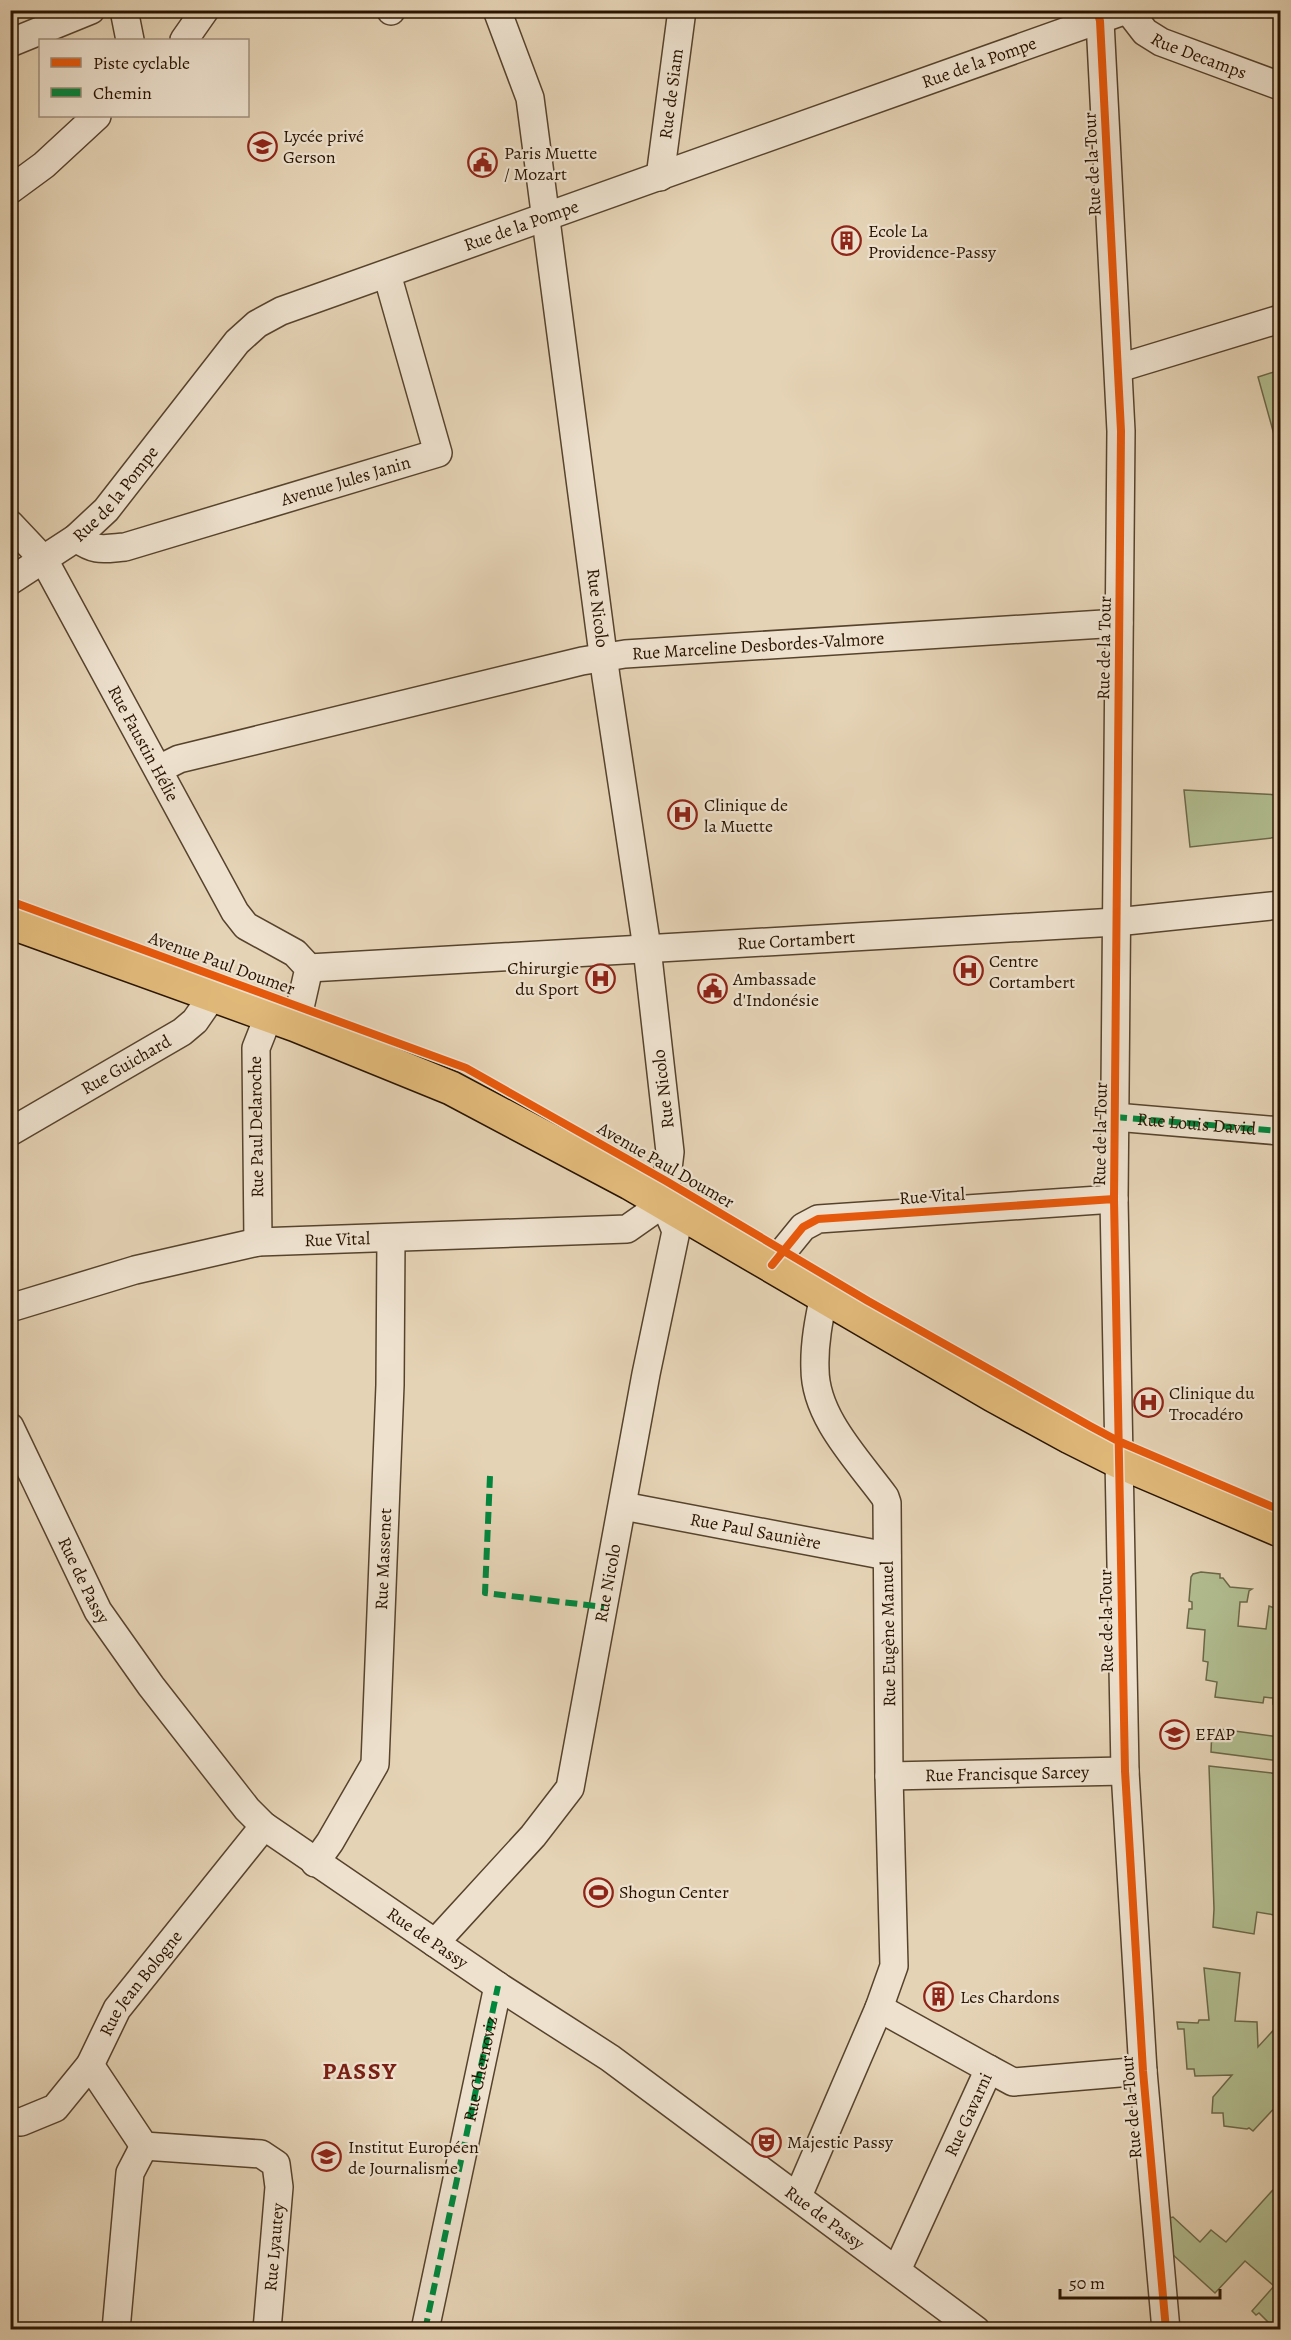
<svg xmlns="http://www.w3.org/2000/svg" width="1291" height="2340" font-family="Alegreya,serif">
	<rect width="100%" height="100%" fill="#e5d3b5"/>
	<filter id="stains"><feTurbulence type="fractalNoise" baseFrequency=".00333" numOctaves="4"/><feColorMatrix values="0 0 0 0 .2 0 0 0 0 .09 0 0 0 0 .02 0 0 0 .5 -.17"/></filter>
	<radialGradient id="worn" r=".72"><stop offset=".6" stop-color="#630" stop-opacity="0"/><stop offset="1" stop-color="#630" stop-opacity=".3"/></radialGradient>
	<path fill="#b1bd90" stroke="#6c6848" stroke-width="1.5" d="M 1280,370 L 1280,456 L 1258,377 Z
		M 1184,790 L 1280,795 L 1280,837 L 1190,847 Z
		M 1201,1572 L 1220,1574 L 1220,1578 L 1223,1578 L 1230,1587 L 1252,1589 L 1249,1591 L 1247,1602 L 1240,1602 L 1238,1626 L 1266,1629 L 1269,1606 L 1280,1610 L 1280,1631 L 1276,1643 L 1280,1646 L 1280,1705 L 1273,1704 L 1273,1698 L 1264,1697 L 1263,1703 L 1215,1697 L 1217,1682 L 1206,1680 L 1208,1662 L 1203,1661 L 1205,1630 L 1187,1628 L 1189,1609 L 1192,1609 L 1192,1602 L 1189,1601 L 1191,1577 L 1193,1574 Z
		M 1212,1728 L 1280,1737 L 1280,1761 L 1211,1752 Z
		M 1209,1766 L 1280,1774 L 1280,1916 L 1257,1912 L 1254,1934 L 1213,1927 L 1214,1909 Z
		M 1204,1968 L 1240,1973 L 1235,2021 L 1257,2022 L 1258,2047 L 1280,2023 L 1280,2102 L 1253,2131 L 1249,2128 L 1247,2129 L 1224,2126 L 1223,2113 L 1212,2113 L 1213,2097 L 1232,2075 L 1195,2076 L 1194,2069 L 1187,2069 L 1184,2029 L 1178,2029 L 1177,2022 L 1198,2023 L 1199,2020 L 1209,2020 Z
		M 1280,2182 L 1280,2325 L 1279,2329 L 1272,2329 L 1270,2327 L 1271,2325 L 1259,2313 L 1256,2315 L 1252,2311 L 1274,2286 L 1245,2261 L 1215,2293 L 1172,2254 L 1169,2218 L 1173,2217 L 1200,2242 L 1211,2230 L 1226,2242 Z"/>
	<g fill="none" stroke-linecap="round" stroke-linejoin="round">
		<defs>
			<g id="minor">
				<path d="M 124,10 L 130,40"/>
				<path d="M 391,10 L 391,11"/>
				<path d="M 1097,10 L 1100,21 L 1121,431 L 1114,1199 L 1125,1771 L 1143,2071 L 1166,2330"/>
				<path id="s1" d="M 1128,10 L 1145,32 L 1161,42 L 1280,86"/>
				<path d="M 184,40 L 205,10"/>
				<path d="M 10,43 L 91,10"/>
				<path id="s2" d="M 660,177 L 682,10"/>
				<path d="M 10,190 L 44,165 L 97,116"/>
				<path d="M 1119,368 L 1280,319"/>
				<path id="s3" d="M 10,524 L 44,560 L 235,912 L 246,926 L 295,953 L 309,968 L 296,1025"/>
				<path id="s4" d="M 76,538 C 96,552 102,549 125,547 L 438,453 L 387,274"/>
				<path id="s5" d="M 10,581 L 76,538 L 106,510 L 237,342 L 257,324 L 281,311 L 1126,10"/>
				<path id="s6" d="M 159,769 L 179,759 L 582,661 L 625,654 L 1119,623"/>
				<path id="s7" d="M 309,968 L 1116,922 L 1280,905"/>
				<path d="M 1115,1117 L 1280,1131"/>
				<path id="s8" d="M 10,1132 L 182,1032 L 195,1021 L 213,995"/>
				<path d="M 258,1242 L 256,1048 L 269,1015"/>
				<path d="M 772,1265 L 803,1227 L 818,1219 L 1114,1199"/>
				<path id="s9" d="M 10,1308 L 135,1270 L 258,1242 L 627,1229 L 664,1203"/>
				<path id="s10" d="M 10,1427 L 98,1611 L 151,1686 L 247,1809 L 264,1826 L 498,1986 L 610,2058 L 976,2330"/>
				<path id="s11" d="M 623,1506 L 887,1556"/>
				<path id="s12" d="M 889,1776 L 1125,1771"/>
				<path id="s13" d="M 315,1863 L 330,1842 L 375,1764 L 390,1385 L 391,1238"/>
				<path id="s14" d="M 435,1943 L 533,1836 L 570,1788 L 646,1374 L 676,1231 L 664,1203 L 670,1152 L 647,948 L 606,677 L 530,98 L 497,10"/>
				<path d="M 879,2008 L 989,2069"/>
				<path d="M 90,2065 L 144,2146 L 261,2154 L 276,2164 L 279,2187 L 267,2330"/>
				<path id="s15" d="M 10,2121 L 21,2122 L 55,2108 L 90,2065 L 117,2009 L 264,1826"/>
				<path d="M 798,2196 L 879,2008 L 894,1966 L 889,1776 L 887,1503 L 885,1497 C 858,1460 815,1417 815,1369 C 814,1344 819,1319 824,1295"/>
				<path id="s16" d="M 897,2270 L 989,2069 L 1013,2082 L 1143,2071"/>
				<path d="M 116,2330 L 130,2173 L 144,2146"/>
				<path id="s17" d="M 425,2330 L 498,1986"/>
			</g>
			<path id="major" d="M 10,922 L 296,1025 L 451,1088 L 630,1183 L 993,1395 L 1070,1437 L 1118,1461 L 1280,1530"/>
		</defs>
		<use href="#minor" stroke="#57432d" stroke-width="30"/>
		<use href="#major" stroke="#281300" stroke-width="36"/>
		<use href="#minor" stroke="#eee2cf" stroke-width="27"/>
		<use href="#major" stroke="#e2ba7a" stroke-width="33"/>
		<g stroke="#00873e" stroke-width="6" stroke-dasharray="12 6" stroke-linecap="butt">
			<path id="s18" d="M 1115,1117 L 1280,1131"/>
			<path d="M 490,1476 L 485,1593 L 604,1607"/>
			<path d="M 425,2330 L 498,1986"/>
		</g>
		<defs>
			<path id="cycleway" d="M 1097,10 L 1100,21 L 1121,431 L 1114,1199 L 1125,1771 L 1143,2071 L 1166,2330
				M 10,901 L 466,1068 L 666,1181 L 868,1301 L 1090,1426 L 1118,1441 L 1280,1510
				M 772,1265 L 803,1227 L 818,1219 L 1114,1199"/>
		</defs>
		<use href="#cycleway" stroke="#eee2cf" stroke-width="11"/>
		<use href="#cycleway" stroke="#e8590c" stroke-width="8"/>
	</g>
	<defs>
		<symbol id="school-ring" viewBox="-11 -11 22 22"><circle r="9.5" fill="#eee2cf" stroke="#8f2418" stroke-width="1.5"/><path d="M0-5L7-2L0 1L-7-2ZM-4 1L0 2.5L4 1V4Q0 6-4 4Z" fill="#8f2418"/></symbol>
		<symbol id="civic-ring" viewBox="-11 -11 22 22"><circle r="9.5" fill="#eee2cf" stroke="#8f2418" stroke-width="1.5"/><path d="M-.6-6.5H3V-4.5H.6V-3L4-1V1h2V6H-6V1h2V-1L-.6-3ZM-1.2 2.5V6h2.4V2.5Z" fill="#8f2418"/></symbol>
		<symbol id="building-ring" viewBox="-11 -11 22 22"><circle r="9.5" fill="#eee2cf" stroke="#8f2418" stroke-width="1.5"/><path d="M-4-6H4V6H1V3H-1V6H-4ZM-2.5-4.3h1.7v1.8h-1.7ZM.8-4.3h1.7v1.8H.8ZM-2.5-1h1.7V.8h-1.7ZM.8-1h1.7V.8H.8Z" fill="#8f2418"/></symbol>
		<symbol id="hospital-ring" viewBox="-11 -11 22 22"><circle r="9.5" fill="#eee2cf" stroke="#8f2418" stroke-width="1.5"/><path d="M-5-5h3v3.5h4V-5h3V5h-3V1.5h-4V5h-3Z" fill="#8f2418"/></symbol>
		<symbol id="university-ring" viewBox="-11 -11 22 22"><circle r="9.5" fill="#eee2cf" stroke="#8f2418" stroke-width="1.5"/><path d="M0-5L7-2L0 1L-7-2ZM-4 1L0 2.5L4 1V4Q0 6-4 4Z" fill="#8f2418"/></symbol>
		<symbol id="stadium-ring" viewBox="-11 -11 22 22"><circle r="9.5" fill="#eee2cf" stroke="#8f2418" stroke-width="1.5"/><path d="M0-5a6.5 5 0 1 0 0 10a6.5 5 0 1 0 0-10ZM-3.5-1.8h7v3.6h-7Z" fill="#8f2418"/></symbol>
		<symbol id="theatre-ring" viewBox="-11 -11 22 22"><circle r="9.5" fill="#eee2cf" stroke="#8f2418" stroke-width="1.5"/><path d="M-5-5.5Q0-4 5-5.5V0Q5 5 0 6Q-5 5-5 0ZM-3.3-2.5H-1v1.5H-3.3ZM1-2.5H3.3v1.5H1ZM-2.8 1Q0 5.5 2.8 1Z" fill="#8f2418"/></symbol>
	</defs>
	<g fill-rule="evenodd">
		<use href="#school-ring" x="246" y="130" width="33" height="33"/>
		<use href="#civic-ring" x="466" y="146" width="33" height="33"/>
		<use href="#building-ring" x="830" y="224" width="33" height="33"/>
		<use href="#hospital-ring" x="666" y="798" width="33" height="33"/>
		<use href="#hospital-ring" x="952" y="954" width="33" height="33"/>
		<use href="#hospital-ring" x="584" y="962" width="33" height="33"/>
		<use href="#civic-ring" x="696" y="972" width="33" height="33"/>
		<use href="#hospital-ring" x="1132" y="1386" width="33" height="33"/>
		<use href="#university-ring" x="1158" y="1718" width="33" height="33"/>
		<use href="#stadium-ring" x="582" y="1876" width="33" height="33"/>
		<use href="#building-ring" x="922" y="1980" width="33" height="33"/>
		<use href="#theatre-ring" x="750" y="2126" width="33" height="33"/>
		<use href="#university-ring" x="310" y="2140" width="33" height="33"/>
	</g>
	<g text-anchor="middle" stroke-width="4.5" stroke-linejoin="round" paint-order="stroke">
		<g font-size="18" fill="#281300" stroke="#eee2cf">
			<text dy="6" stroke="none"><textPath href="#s1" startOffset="87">Rue Decamps</textPath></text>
			<text dy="6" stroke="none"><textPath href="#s5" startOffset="1128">Rue de la Pompe</textPath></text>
			<text dy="6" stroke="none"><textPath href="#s2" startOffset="84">Rue de Siam</textPath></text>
			<text transform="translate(1092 164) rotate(-93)" y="6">Rue de la Tour</text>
			<text dy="6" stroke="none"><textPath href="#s5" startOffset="642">Rue de la Pompe</textPath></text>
			<text dy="6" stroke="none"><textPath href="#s4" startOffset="282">Avenue Jules Janin</textPath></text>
			<text dy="6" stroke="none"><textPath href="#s5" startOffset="138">Rue de la Pompe</textPath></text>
			<text transform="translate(598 608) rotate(83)" y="6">Rue Nicolo</text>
			<text dy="6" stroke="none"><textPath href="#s6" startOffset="614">Rue Marceline Desbordes-Valmore</textPath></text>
			<text transform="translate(1104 648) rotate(-89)" y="6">Rue de la Tour</text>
			<text dy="6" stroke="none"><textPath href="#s3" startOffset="258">Rue Faustin Hélie</textPath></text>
			<text dy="6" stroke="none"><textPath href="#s7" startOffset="488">Rue Cortambert</textPath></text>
			<text transform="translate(222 963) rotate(20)" y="6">Avenue Paul Doumer</text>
			<text dy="6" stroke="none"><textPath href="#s8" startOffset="134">Rue Guichard</textPath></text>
			<text transform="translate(663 1089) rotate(-97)" y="6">Rue Nicolo</text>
			<text dy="6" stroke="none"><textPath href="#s18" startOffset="82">Rue Louis David</textPath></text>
			<text transform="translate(256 1127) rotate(-91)" y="6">Rue Paul Delaroche</text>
			<text transform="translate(1100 1134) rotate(-89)" y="6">Rue de la Tour</text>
			<text transform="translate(666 1165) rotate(30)" y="6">Avenue Paul Doumer</text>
			<text transform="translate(932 1196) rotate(-4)" y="6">Rue Vital</text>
			<text dy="6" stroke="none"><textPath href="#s9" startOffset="336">Rue Vital</textPath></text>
			<text dy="6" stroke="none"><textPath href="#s11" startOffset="135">Rue Paul Saunière</textPath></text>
			<text dy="6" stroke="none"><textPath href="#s13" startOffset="321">Rue Massenet</textPath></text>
			<text dy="6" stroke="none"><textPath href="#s10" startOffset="170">Rue de Passy</textPath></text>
			<text dy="6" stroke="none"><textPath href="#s14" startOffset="414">Rue Nicolo</textPath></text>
			<text transform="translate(1106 1621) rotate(-91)" y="6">Rue de la Tour</text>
			<text transform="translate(888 1634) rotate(-91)" y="6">Rue Eugène Manuel</text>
			<text dy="6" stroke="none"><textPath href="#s12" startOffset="118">Rue Francisque Sarcey</textPath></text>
			<text dy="6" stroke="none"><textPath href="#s10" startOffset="674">Rue de Passy</textPath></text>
			<text dy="6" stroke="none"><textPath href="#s15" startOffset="200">Rue Jean Bologne</textPath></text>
			<text dy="6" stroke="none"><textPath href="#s17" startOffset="267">Rue Chernoviz</textPath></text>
			<text transform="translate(1131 2107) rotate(-95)" y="6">Rue de la Tour</text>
			<text dy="6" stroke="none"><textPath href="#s16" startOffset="171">Rue Gavarni</textPath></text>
			<text dy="6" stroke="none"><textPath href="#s10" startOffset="1160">Rue de Passy</textPath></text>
			<text transform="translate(274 2247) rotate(-85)" y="6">Rue Lyautey</text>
		</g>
		<g font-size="18" fill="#281300" stroke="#eee2cf" text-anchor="start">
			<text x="283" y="142">Lycée privé<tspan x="283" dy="21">Gerson</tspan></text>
			<text x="504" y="159">Paris Muette<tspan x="504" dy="21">/ Mozart</tspan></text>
			<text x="868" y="237">Ecole La<tspan x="868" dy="21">Providence-Passy</tspan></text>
			<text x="704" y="811">Clinique de<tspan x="704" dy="21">la Muette</tspan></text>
			<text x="989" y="967">Centre<tspan x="989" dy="21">Cortambert</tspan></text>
			<text x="579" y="974" text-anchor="end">Chirurgie<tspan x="579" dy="21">du Sport</tspan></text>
			<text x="733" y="985">Ambassade<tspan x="733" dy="21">d'Indonésie</tspan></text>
			<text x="1169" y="1399">Clinique du<tspan x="1169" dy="21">Trocadéro</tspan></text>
			<text x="1195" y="1740">EFAP</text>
			<text x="619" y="1898">Shogun Center</text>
			<text x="960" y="2003">Les Chardons</text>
			<text x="787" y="2148">Majestic Passy</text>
			<text x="348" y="2153">Institut Européen<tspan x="348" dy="21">de Journalisme</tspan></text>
		</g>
		<g font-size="24" font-weight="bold" letter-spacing="1.5" fill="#7a1f14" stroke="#eee2cf">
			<text x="360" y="2079">PASSY</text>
		</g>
	</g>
	<rect width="1291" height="2340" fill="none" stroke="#e5d3b5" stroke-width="36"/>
	<rect x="12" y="12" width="1267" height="2316" fill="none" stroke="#281300" stroke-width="3"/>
	<rect x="18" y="18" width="1255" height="2304" fill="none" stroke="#281300" stroke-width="1.5"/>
	<rect x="39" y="39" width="210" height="78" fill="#eee2cf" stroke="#9f8f7c" stroke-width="1.5"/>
	<rect x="51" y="58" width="30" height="9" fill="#e8590c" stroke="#9f8f7c" stroke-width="1.5"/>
	<text x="93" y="69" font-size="18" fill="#281300">Piste cyclable</text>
	<rect x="51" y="88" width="30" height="9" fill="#00873e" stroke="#9f8f7c" stroke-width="1.5"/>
	<text x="93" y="99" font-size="18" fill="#281300">Chemin</text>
	<path d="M1060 2289v9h160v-9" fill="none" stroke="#281300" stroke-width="3"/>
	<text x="1069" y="2289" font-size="18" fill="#281300" stroke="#eee2cf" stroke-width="4.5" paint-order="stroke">50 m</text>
	<rect width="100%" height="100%" filter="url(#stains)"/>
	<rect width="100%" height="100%" fill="url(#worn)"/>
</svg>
